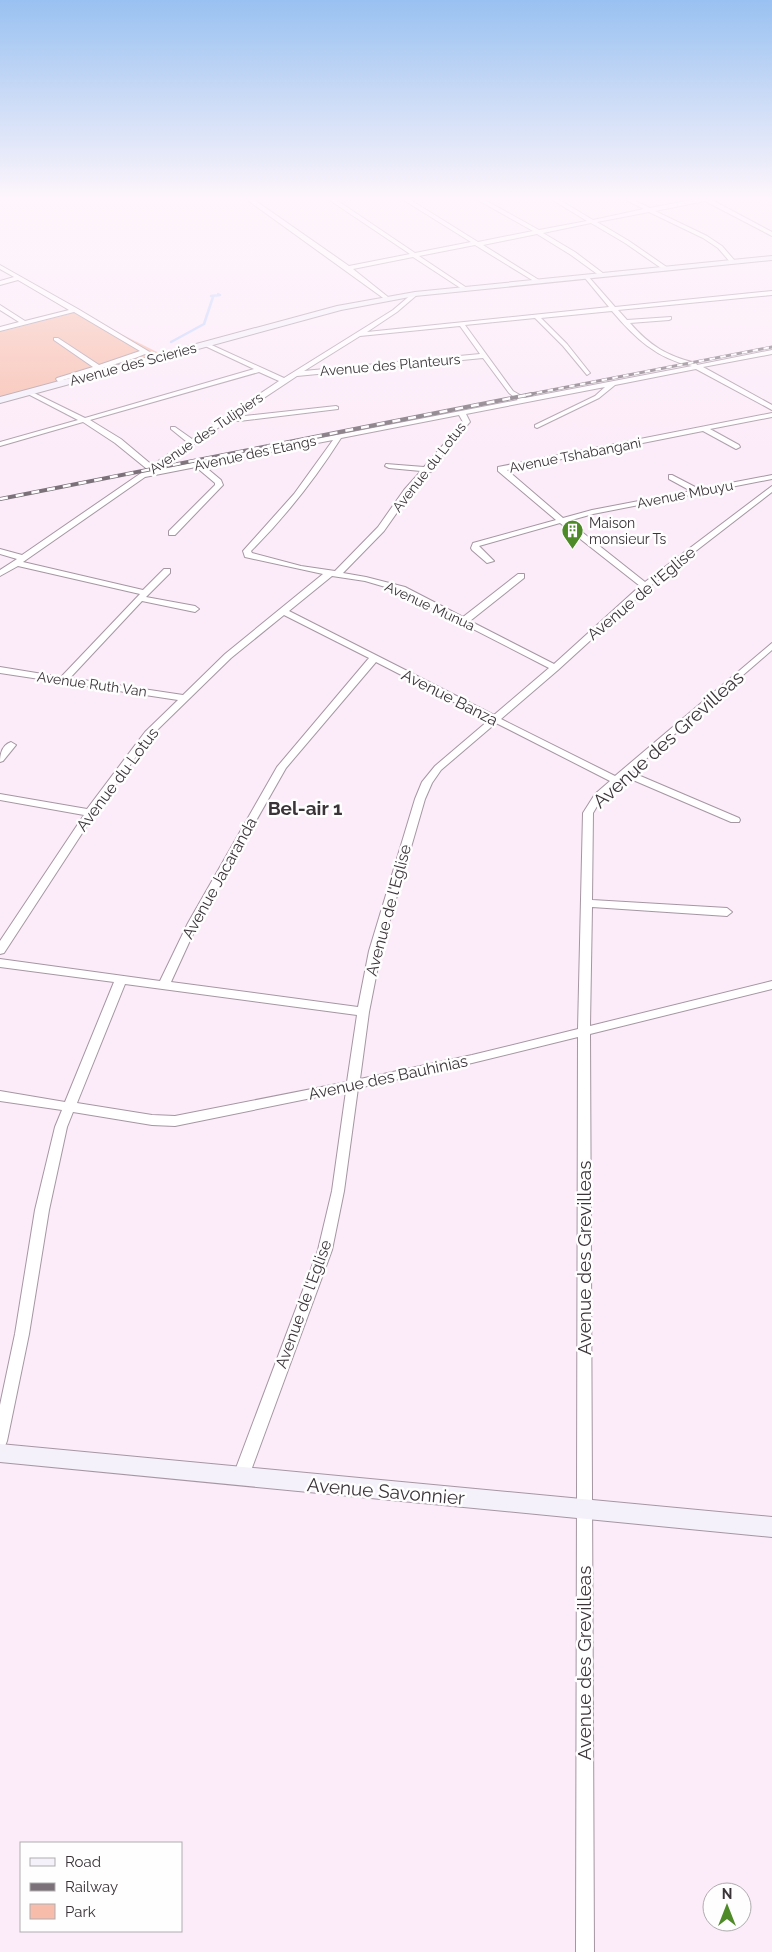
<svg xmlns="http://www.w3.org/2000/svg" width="772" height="1952" font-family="Raleway,sans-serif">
	<rect width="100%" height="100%" fill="#fcebf9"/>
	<path fill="#f7bcaa" d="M 77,312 L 159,353 L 0,397 L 0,332 Z"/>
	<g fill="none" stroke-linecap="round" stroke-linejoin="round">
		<path stroke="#c3d4fe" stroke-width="2.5" d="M 171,342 L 204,324 L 213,297 L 211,296 L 220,295 L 218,294"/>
		<defs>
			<path id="street" d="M 246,199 L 253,199 L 349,266 L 410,254 L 328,199 L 335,199 L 415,253 L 471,242 L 402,199 L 409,199 L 478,242 L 533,231 L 476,199 L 483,199 L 539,230 L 587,221 L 551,199 L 558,199 L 593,220 L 644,209 L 624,199 L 631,199 L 650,208 L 697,199 L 710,199 L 772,232 L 772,236 L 705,201 L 655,211 L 707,236 L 722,246 L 735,261 L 735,263 L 731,263 L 718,248 L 703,238 L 649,212 L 597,222 L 629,241 L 668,268 L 668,270 L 664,270 L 625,243 L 591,223 L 543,233 L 575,252 L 604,274 L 604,276 L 600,276 L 571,255 L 537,234 L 483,245 L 539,280 L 537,283 L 475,245 L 419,256 L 467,288 L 468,289 L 465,291 L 413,257 L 353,269 L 388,297 L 389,298 L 386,300 Z
				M 0,265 L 78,309 L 158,357 L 155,359 L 145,354 L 135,358 L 63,380 L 64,384 L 60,384 L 56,379 L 57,378 L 93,367 L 54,340 L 54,338 L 58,338 L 99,365 L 140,351 L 74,312 L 0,331 L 0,327 L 19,322 L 0,310 L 0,305 L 25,321 L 69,310 L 18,280 L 0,285 L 0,281 L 14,277 L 0,269 Z
				M 587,275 L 615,307 L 772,291 L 772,295 L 618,310 L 627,320 L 671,317 L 671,319 L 669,320 L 630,323 C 650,346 667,356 696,363 L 697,365 L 772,350 L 772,354 L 703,367 L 772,405 L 772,410 L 696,369 L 615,385 L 599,398 L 537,428 L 535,427 L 535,425 L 595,396 L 605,387 L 466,414 L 470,422 L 469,423 L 431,469 L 431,472 L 428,472 L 410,494 L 384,531 L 343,573 L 366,577 L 405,587 L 463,617 L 518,574 L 524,574 L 524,578 L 470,621 L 554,664 L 640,586 L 560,523 L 479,546 L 494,561 L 487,563 L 472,550 L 471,548 L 473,543 L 556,520 L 498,471 L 498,467 L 772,413 L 772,417 L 710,429 L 739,445 L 740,447 L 736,449 L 703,431 L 507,470 L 563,518 L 592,510 L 691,491 L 669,479 L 669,475 L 672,475 L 699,489 L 772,475 L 772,479 L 593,514 L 568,521 L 645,582 L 772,486 L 772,492 L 648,588 L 558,670 L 501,719 L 615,776 L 772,643 L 772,650 L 631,772 L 739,818 L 740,820 L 739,822 L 731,822 L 626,777 L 602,798 L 593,813 L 592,900 L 727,908 L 732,912 L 727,916 L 592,907 L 590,1026 L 772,981 L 772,989 L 590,1034 L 594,1952 L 576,1952 L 578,1037 L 472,1063 L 358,1088 L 344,1191 L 332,1250 L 249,1476 L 246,1481 L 241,1483 L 236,1481 L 233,1476 L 318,1250 L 332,1191 L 346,1091 L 175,1126 L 152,1125 L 73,1112 L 67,1127 L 49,1210 L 29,1334 L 7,1441 L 5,1446 L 0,1448 L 0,1405 L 15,1334 L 35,1210 L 55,1127 L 62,1110 L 0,1101 L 0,1091 L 65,1102 L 114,982 L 0,967 L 0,959 L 160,981 L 188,923 L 277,767 L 369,658 L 284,615 L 231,658 L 151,736 L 94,815 L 4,953 L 0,954 L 0,941 L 84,815 L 0,800 L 0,794 L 87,809 L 145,732 L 178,700 L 0,673 L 0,667 L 61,677 L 140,594 L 18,566 L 0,576 L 0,570 L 17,559 L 0,554 L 0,549 L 22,555 L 147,469 L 115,443 L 83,422 L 0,446 L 0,442 L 78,420 L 26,393 L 26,391 L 30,391 L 85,418 L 254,369 L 203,345 L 203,343 L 205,342 L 284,378 L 393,310 L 413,293 L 418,294 L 397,312 L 367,332 L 609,307 L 585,278 ZM 612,311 C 634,337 657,359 692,366 L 525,398 L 513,391 L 465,325 L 535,318 L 563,346 L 587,375 L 590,373 L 567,344 L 541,318 ZM 460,326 L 480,354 L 304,371 L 360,336 ZM 483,358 L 509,393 L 518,400 L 155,470 L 230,420 L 239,421 L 338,409 L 338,407 L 336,406 L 235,417 L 297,376 ZM 259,372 L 279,381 L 192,439 L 175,427 L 171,427 L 171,429 L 187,442 L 152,465 L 121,439 L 90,420 ZM 459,415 L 463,422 L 424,467 L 386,464 L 385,466 L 389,468 L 421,471 L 404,490 L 378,527 L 335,571 L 301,566 L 252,553 L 251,551 C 285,517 315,479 341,438 ZM 333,440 L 294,494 L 243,551 L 245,557 L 323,574 L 225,654 L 183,695 L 70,678 L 142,601 L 195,612 L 199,609 L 195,606 L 146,597 L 170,573 L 170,569 L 164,569 L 143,590 L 23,562 L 145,477 L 196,467 L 215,483 L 215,485 L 169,531 L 169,535 L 175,535 L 223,485 L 221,480 L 203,465 ZM 332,576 L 365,581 L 399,591 L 549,668 L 494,715 L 289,611 ZM 376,662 L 489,720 L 435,766 L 422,782 L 415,799 L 369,951 L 358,1007 L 171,982 L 198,923 L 286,768 ZM 496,723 L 610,781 L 595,794 L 583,813 L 578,1029 L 472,1055 L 360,1079 L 369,1012 L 381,951 L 425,799 L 432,783 L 441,770 ZM 125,984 L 357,1015 L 347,1082 L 175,1116 L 152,1115 L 77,1103 Z
				M 11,742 L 16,745 L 3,761 L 0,762 C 0,754 2,745 11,742 Z"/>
			<path id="secondary" d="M 772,256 L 772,260 L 415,296 L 341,310 L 0,403 L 0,397 L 337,306 L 415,292 Z
				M 0,1444 L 772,1517 L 772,1537 L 0,1462 Z"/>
		</defs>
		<use href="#street" stroke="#a696a3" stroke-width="2"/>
		<use href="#secondary" stroke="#a696a3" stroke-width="2"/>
		<use href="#street" fill="#fff" fill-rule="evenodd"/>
		<use href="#secondary" fill="#f4f1fb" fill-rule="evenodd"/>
		<defs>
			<path id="rail-far1" d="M 526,395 L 772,347"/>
			<path id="rail" d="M 0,499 L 532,394"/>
		</defs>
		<use href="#rail-far1" stroke="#7a7179" stroke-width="3"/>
		<use href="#rail" stroke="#7a7179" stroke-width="4"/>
		<use href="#rail-far1" stroke="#fefefe" stroke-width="2" stroke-dasharray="5.5" stroke-linecap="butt"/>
		<use href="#rail" stroke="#fefefe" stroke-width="2.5" stroke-dasharray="8" stroke-linecap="butt"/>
	</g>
	<linearGradient id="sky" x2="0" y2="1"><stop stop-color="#99c1f1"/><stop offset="0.42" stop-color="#fef6fc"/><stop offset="1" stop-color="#fef6fc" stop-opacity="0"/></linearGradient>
	<rect width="772" height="472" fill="url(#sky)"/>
	<defs>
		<symbol id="building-pin" viewBox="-11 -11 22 30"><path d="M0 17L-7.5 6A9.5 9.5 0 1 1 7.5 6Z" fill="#4f8a28" stroke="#fefefe"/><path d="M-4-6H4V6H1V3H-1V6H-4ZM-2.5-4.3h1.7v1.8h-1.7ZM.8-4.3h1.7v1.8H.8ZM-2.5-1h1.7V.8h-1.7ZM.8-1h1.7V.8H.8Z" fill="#fff"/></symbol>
	</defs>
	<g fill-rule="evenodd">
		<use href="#building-pin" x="560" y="518" width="25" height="34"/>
	</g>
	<g text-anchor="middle" stroke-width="5" stroke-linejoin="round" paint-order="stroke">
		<g font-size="14" fill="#3a3439" stroke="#fefefe">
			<text transform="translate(133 364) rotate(-15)" y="5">Avenue des Scieries</text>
			<text transform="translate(390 365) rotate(-5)" y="5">Avenue des Planteurs</text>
			<text transform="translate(206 433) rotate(-34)" y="5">Avenue des Tulipiers</text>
			<text transform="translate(255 453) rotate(-12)" y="5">Avenue des Etangs</text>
			<text transform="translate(575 455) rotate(-11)" y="5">Avenue Tshabangani</text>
			<text transform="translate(429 467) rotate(-52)" y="5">Avenue du Lotus</text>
			<text transform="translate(685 494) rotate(-11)" y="5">Avenue Mbuyu</text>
			<text transform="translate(430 606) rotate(25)" y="5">Avenue Munua</text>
			<text transform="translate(92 684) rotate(8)" y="5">Avenue Ruth Van</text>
		</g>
		<g font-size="14" fill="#3a3439" stroke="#fefefe" text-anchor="start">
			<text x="589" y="528">Maison<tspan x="589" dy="16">monsieur Ts</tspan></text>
		</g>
		<g font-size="16" fill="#3a3439" stroke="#fefefe">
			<text transform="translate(641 593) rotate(-40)" y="6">Avenue de l'Eglise</text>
			<text transform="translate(450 697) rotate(27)" y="6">Avenue Banza</text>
			<text transform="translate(117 779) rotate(-53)" y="6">Avenue du Lotus</text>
			<text transform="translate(219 878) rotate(-61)" y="6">Avenue Jacaranda</text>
			<text transform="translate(388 910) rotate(-75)" y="6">Avenue de l'Eglise</text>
			<text transform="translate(388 1077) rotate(-12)" y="6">Avenue des Bauhinias</text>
			<text transform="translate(303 1304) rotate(-70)" y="6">Avenue de l'Eglise</text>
		</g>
		<g font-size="19" fill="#3a3439" stroke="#fefefe">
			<text transform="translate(668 739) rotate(-42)" y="7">Avenue des Grevilleas</text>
			<text transform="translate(584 1258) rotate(-90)" y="7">Avenue des Grevilleas</text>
			<text transform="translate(386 1491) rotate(5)" y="7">Avenue Savonnier</text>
			<text transform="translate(584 1663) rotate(-90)" y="7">Avenue des Grevilleas</text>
		</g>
		<g font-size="19" font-weight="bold" fill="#3a3439" stroke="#fefefe">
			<text x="305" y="815">Bel-air 1</text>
		</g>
	</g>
	<rect x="20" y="1842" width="162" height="90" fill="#fefefe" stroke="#b0adaf"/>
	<rect x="30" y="1858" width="25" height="8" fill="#f4f1fb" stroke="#b0adaf"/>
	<text x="65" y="1867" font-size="15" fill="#3a3439">Road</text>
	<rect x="30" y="1883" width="25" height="8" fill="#7a7179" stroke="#b0adaf"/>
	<text x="65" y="1892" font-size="15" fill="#3a3439">Railway</text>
	<rect x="30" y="1904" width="25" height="15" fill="#f7bcaa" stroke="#b0adaf"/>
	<text x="65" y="1917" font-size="15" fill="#3a3439">Park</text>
	<g transform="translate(727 1907)"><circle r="24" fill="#fefefe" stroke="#b0adaf"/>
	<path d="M0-4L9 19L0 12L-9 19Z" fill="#4f8a28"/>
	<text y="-8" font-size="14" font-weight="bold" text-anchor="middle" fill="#3a3439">N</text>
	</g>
</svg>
